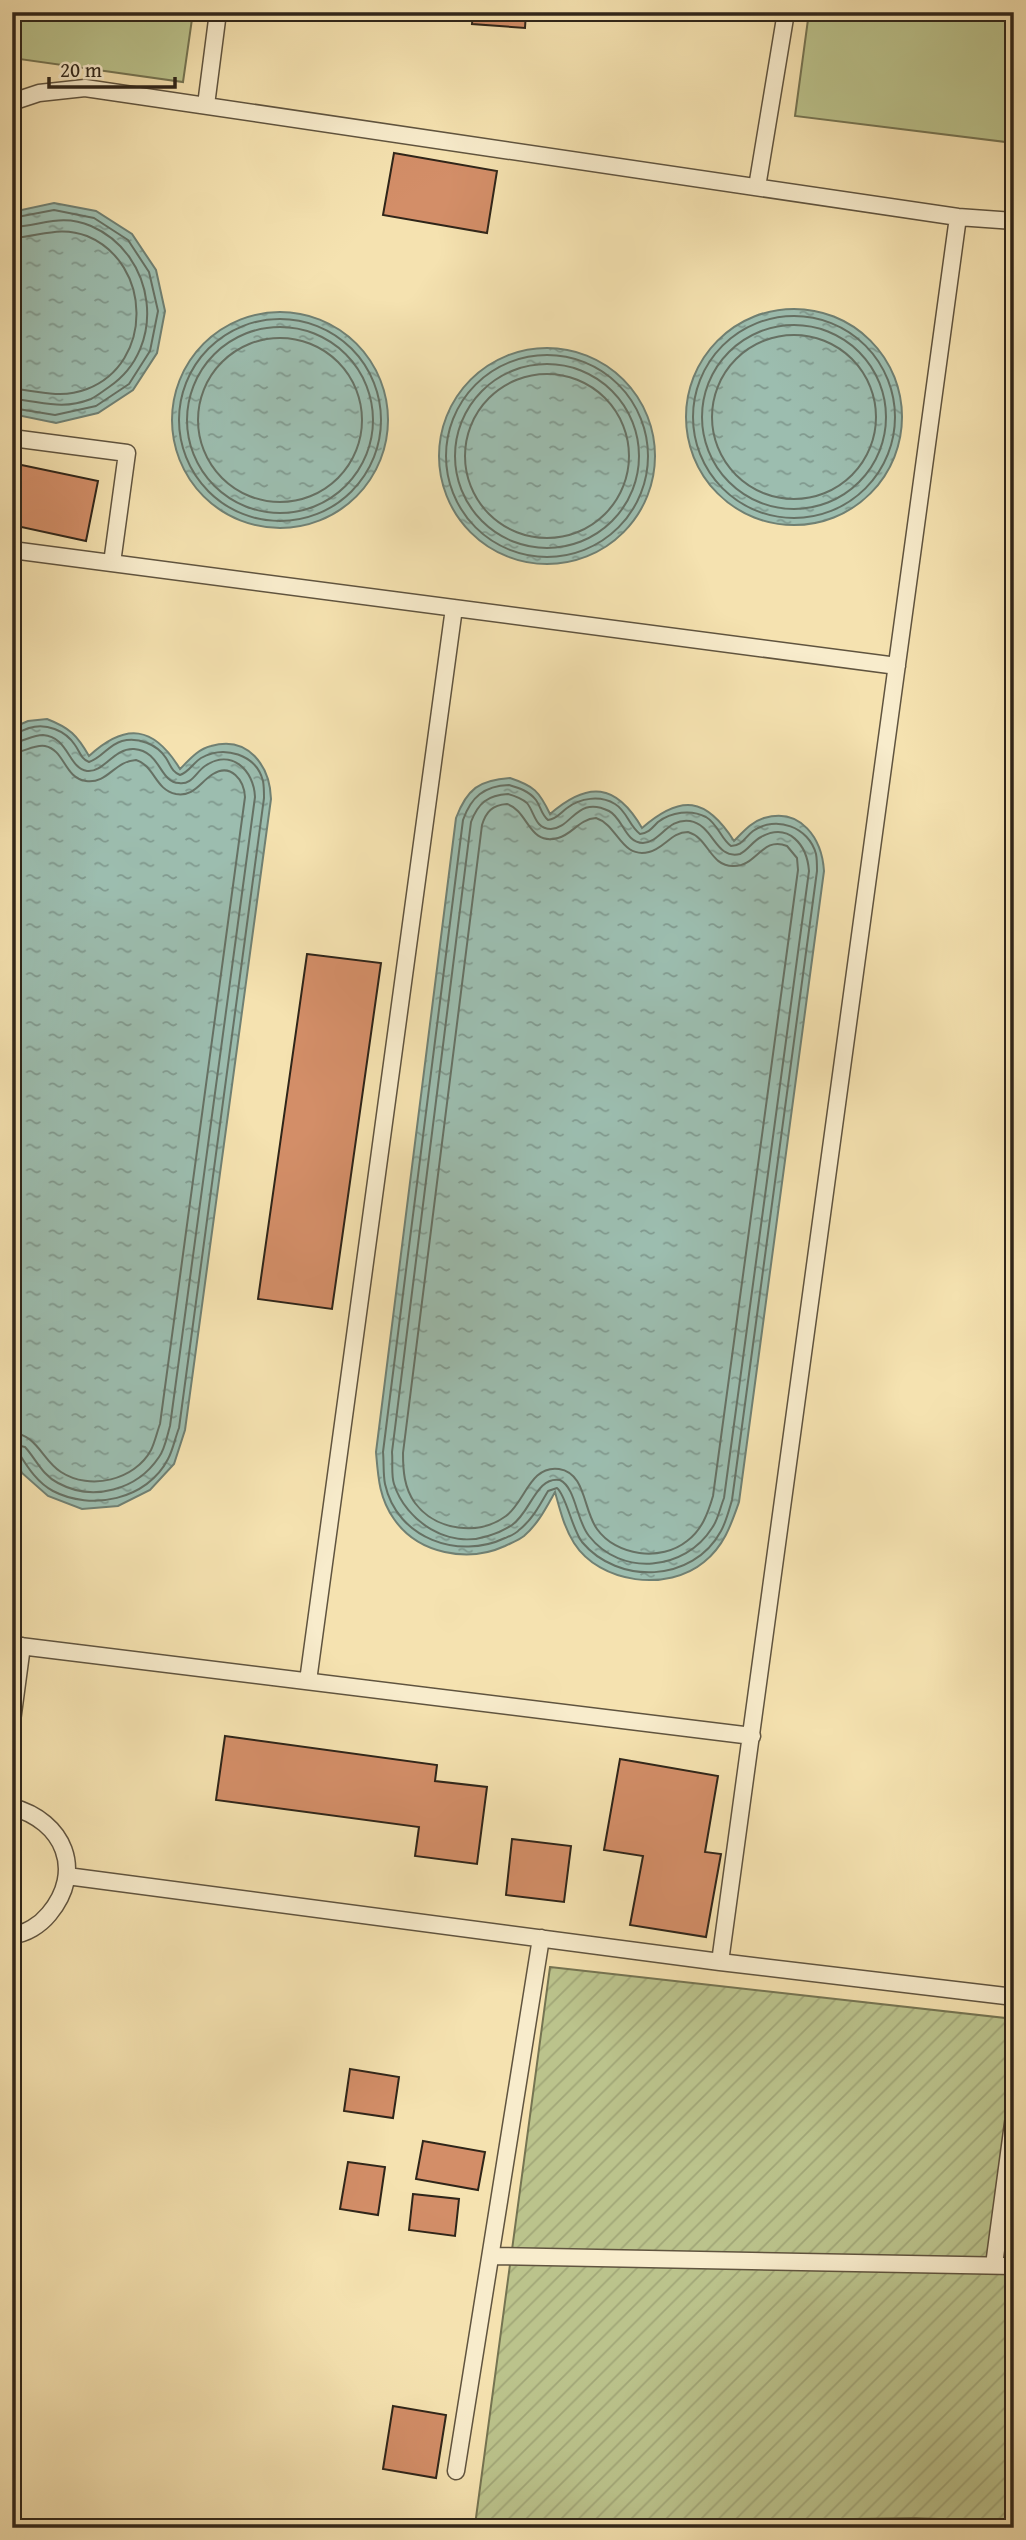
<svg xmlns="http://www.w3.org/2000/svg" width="1026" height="2540" font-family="'Gentium Book Plus',serif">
	<defs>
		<pattern id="garden-furrows" width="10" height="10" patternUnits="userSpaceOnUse" patternTransform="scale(1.75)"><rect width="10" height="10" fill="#bbc38c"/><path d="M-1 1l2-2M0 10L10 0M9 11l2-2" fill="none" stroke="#a1a778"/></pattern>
		<pattern id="water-ripples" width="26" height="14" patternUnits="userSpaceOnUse" patternTransform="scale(1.75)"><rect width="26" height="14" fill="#9cbdaf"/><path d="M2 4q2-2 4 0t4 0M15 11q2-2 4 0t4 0" fill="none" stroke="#80998e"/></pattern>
	</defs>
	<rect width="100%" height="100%" fill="#f5e2b0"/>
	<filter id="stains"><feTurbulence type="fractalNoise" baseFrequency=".00286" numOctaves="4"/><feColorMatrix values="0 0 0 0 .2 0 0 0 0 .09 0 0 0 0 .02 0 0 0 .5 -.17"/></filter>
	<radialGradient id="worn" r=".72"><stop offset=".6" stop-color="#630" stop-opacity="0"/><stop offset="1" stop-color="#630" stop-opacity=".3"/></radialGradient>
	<path fill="#bbc38c" stroke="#757452" stroke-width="2" d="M 12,12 L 193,12 L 183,82 L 12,58 Z
		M 809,12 L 1014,12 L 1014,143 L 795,116 Z"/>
	<path fill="url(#garden-furrows)" stroke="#757452" stroke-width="2" d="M 550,1967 L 1014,2019 L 1014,2522 L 914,2518 L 475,2525 Z"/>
	<path fill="url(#water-ripples)" stroke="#708073" stroke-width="2" d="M 54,203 L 96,211 L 132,234 L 156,270 L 165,311 L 157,353 L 133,390 L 98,413 L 56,423 L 12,414 L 12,212 Z
		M686 417a108 108 0 1 1 216 0a108 108 0 1 1-216 0Z
		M172 420a108 108 0 1 1 216 0a108 108 0 1 1-216 0Z
		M439 456a108 108 0 1 1 216 0a108 108 0 1 1-216 0Z
		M 47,719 C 70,728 77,735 89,756 C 126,722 154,726 180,769 C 189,760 198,749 211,746 C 248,735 270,766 271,799 L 185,1430 L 174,1464 L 150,1490 L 118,1506 L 82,1509 L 48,1496 L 22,1473 L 12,1453 L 12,728 L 28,721 Z
		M 510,778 C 534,786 539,791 550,814 C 588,781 616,783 642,828 C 681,794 706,797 734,841 C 743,832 751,822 764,818 C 801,807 822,839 824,871 L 739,1502 C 731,1525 724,1546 704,1562 C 668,1592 600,1584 574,1543 C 564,1527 560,1510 555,1492 C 546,1508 538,1524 524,1536 C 519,1540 511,1543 505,1546 C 468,1563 418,1554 394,1519 C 379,1498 378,1476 376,1452 L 456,818 C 467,789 479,780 510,778 Z"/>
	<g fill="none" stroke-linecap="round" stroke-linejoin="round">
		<path stroke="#667164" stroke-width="2" d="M 12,218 L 54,210 L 94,218 L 128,240 L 149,272 L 158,311 L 150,351 L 129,384 L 96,406 L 55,415 L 12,408
			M 12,227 C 41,226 61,213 91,226 C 156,254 168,347 109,387 C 103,391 97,396 91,399 C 60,411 42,401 12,399
			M 12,238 C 39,237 59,225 87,236 C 152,263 154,363 87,389 C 58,400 40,390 12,389
			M693 417a101 101 0 1 1 202 0a101 101 0 1 1-202 0Z
			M179 420a101 101 0 1 1 202 0a101 101 0 1 1-202 0Z
			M702 417a92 92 0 1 1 184 0a92 92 0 1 1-184 0Z
			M187 420a93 93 0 1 1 186 0a93 93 0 1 1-186 0Z
			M712 417a82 82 0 1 1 164 0a82 82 0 1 1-164 0Z
			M198 420a82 82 0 1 1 164 0a82 82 0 1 1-164 0Z
			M446 456a101 101 0 1 1 202 0a101 101 0 1 1-202 0Z
			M455 456a92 92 0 1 1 184 0a92 92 0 1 1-184 0Z
			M465 456a82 82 0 1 1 164 0a82 82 0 1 1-164 0Z
			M 12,734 C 19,733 23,730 29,728 C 46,723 65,730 75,745 C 80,752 81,759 89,762 C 102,758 108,745 122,741 C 138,737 157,744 166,758 C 171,766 172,772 180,775 C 189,772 193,763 201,758 C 224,745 256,754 263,781 C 264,786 264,793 264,798 L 179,1428 C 175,1438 173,1450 168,1459 C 147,1500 91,1511 53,1491 C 38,1483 28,1468 20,1455 L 12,1452
			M 12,743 C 23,742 32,735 43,735 C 69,737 68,768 87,771 C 104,773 113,748 134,749 C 161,751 159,782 179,783 C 192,785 196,772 205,766 C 231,748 254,770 255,797 L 170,1426 C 167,1436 165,1449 159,1457 C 137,1490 93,1502 58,1483 C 42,1475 36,1459 25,1447 L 12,1444
			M 12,753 C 23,753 34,744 45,746 C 65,750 64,778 86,781 C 108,784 114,761 136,760 C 155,766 155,790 176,794 C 194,797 200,782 213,774 C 231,763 244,780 245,797 L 160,1424 C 157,1432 155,1442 151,1450 C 135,1480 90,1491 61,1472 C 42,1460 37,1434 12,1433
			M 509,785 C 519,788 529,791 536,800 C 541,807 541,814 548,820 C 557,819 560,813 567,808 C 580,798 600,795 615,804 C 627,811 629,826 640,834 C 649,833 652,828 658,822 C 671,812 691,809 706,817 C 718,824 721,839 731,846 C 742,846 745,837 753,831 C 776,815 809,827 816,854 C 817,859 817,866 817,871 L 732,1500 C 729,1510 726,1522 721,1531 C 693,1583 618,1585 582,1542 C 572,1529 566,1495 557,1488 L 548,1491 C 540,1505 532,1520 519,1530 C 516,1534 510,1536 505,1538 C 459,1560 397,1539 385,1484 C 383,1474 384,1462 383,1452 L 463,820 C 471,797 484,786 509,785 Z
			M 508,794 C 515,796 521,798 527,803 C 535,813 535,829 551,829 C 572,828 577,795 609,811 C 623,818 625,843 643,843 C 661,842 667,818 690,821 C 714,825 715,860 740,854 C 748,850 753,841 761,837 C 789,822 807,845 809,871 L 724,1498 C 720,1508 718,1520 712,1528 C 685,1571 621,1577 589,1536 C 576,1520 576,1488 560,1480 C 536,1476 531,1512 512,1525 C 506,1529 495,1534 488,1536 C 449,1549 406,1522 394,1484 C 391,1475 393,1462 392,1452 L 471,822 C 478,803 488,795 508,794 Z
			M 507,804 C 529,811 528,846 558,838 C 573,834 579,819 596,818 C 618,825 621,859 649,852 C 665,848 671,832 688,832 C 709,838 710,867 734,866 C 757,866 762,836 787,846 L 797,858 L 798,870 L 713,1496 C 708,1513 702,1530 687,1541 C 661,1562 616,1556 597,1529 C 583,1510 586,1473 559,1469 C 530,1465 525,1502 506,1516 C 479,1536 436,1531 415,1503 C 404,1488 403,1470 403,1453 L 482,825 C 486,812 492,805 507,804 Z"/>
	</g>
	<path fill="#d38e68" stroke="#2f2519" stroke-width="2" d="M 473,12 L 526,12 L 525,28 L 472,24 Z
		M 394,153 L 497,171 L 487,233 L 383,215 Z
		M 12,463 L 98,481 L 86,541 L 12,525 Z
		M 307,954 L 381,963 L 332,1309 L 258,1299 Z
		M 225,1736 L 437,1765 L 435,1781 L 487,1787 L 477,1864 L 415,1856 L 419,1827 L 216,1800 Z
		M 620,1759 L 718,1776 L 705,1852 L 721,1854 L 706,1937 L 630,1925 L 643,1856 L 604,1850 Z
		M 512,1839 L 571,1846 L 564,1902 L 506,1895 Z
		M 350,2069 L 399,2077 L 393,2118 L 344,2111 Z
		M 423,2141 L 485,2152 L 478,2190 L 416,2179 Z
		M 348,2162 L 385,2167 L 378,2215 L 340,2209 Z
		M 413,2194 L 459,2199 L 455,2236 L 409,2230 Z
		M 393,2406 L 446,2415 L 436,2478 L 383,2469 Z"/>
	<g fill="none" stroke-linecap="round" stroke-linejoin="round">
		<defs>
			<path id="service" d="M 12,102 L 39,93 L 85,88 L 958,217 L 1014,221
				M 206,105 L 218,12
				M 757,187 L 786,12
				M 12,438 L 127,453 L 112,563
				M 12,550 L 897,666
				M 12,1645 L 752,1736
				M 308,1681 L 454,608
				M 12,1721 L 22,1646
				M 12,1807 C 64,1821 85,1871 49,1914 C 40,1925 26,1934 12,1935
				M 67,1876 L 720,1962 L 1014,1997
				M 720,1962 L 958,217
				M 491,2256 L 1014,2266
				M 994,2265 L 1014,2116
				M 456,2471 L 541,1938"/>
		</defs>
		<use href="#service" stroke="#60543f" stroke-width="19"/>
		<use href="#service" stroke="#f8eccc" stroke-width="16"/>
	</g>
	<rect width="1026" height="2540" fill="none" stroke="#f5e2b0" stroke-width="42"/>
	<rect x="14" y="14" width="998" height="2512" fill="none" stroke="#2f2519" stroke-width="3.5"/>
	<rect x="21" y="21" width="984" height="2498" fill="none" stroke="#2f2519" stroke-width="2"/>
	<path d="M49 77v10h126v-10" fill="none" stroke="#2f2519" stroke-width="3.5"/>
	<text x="60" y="77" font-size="21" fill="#2f2519" stroke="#f8eccc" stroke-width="5" paint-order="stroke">20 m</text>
	<rect width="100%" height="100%" filter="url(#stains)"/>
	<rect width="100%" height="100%" fill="url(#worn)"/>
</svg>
